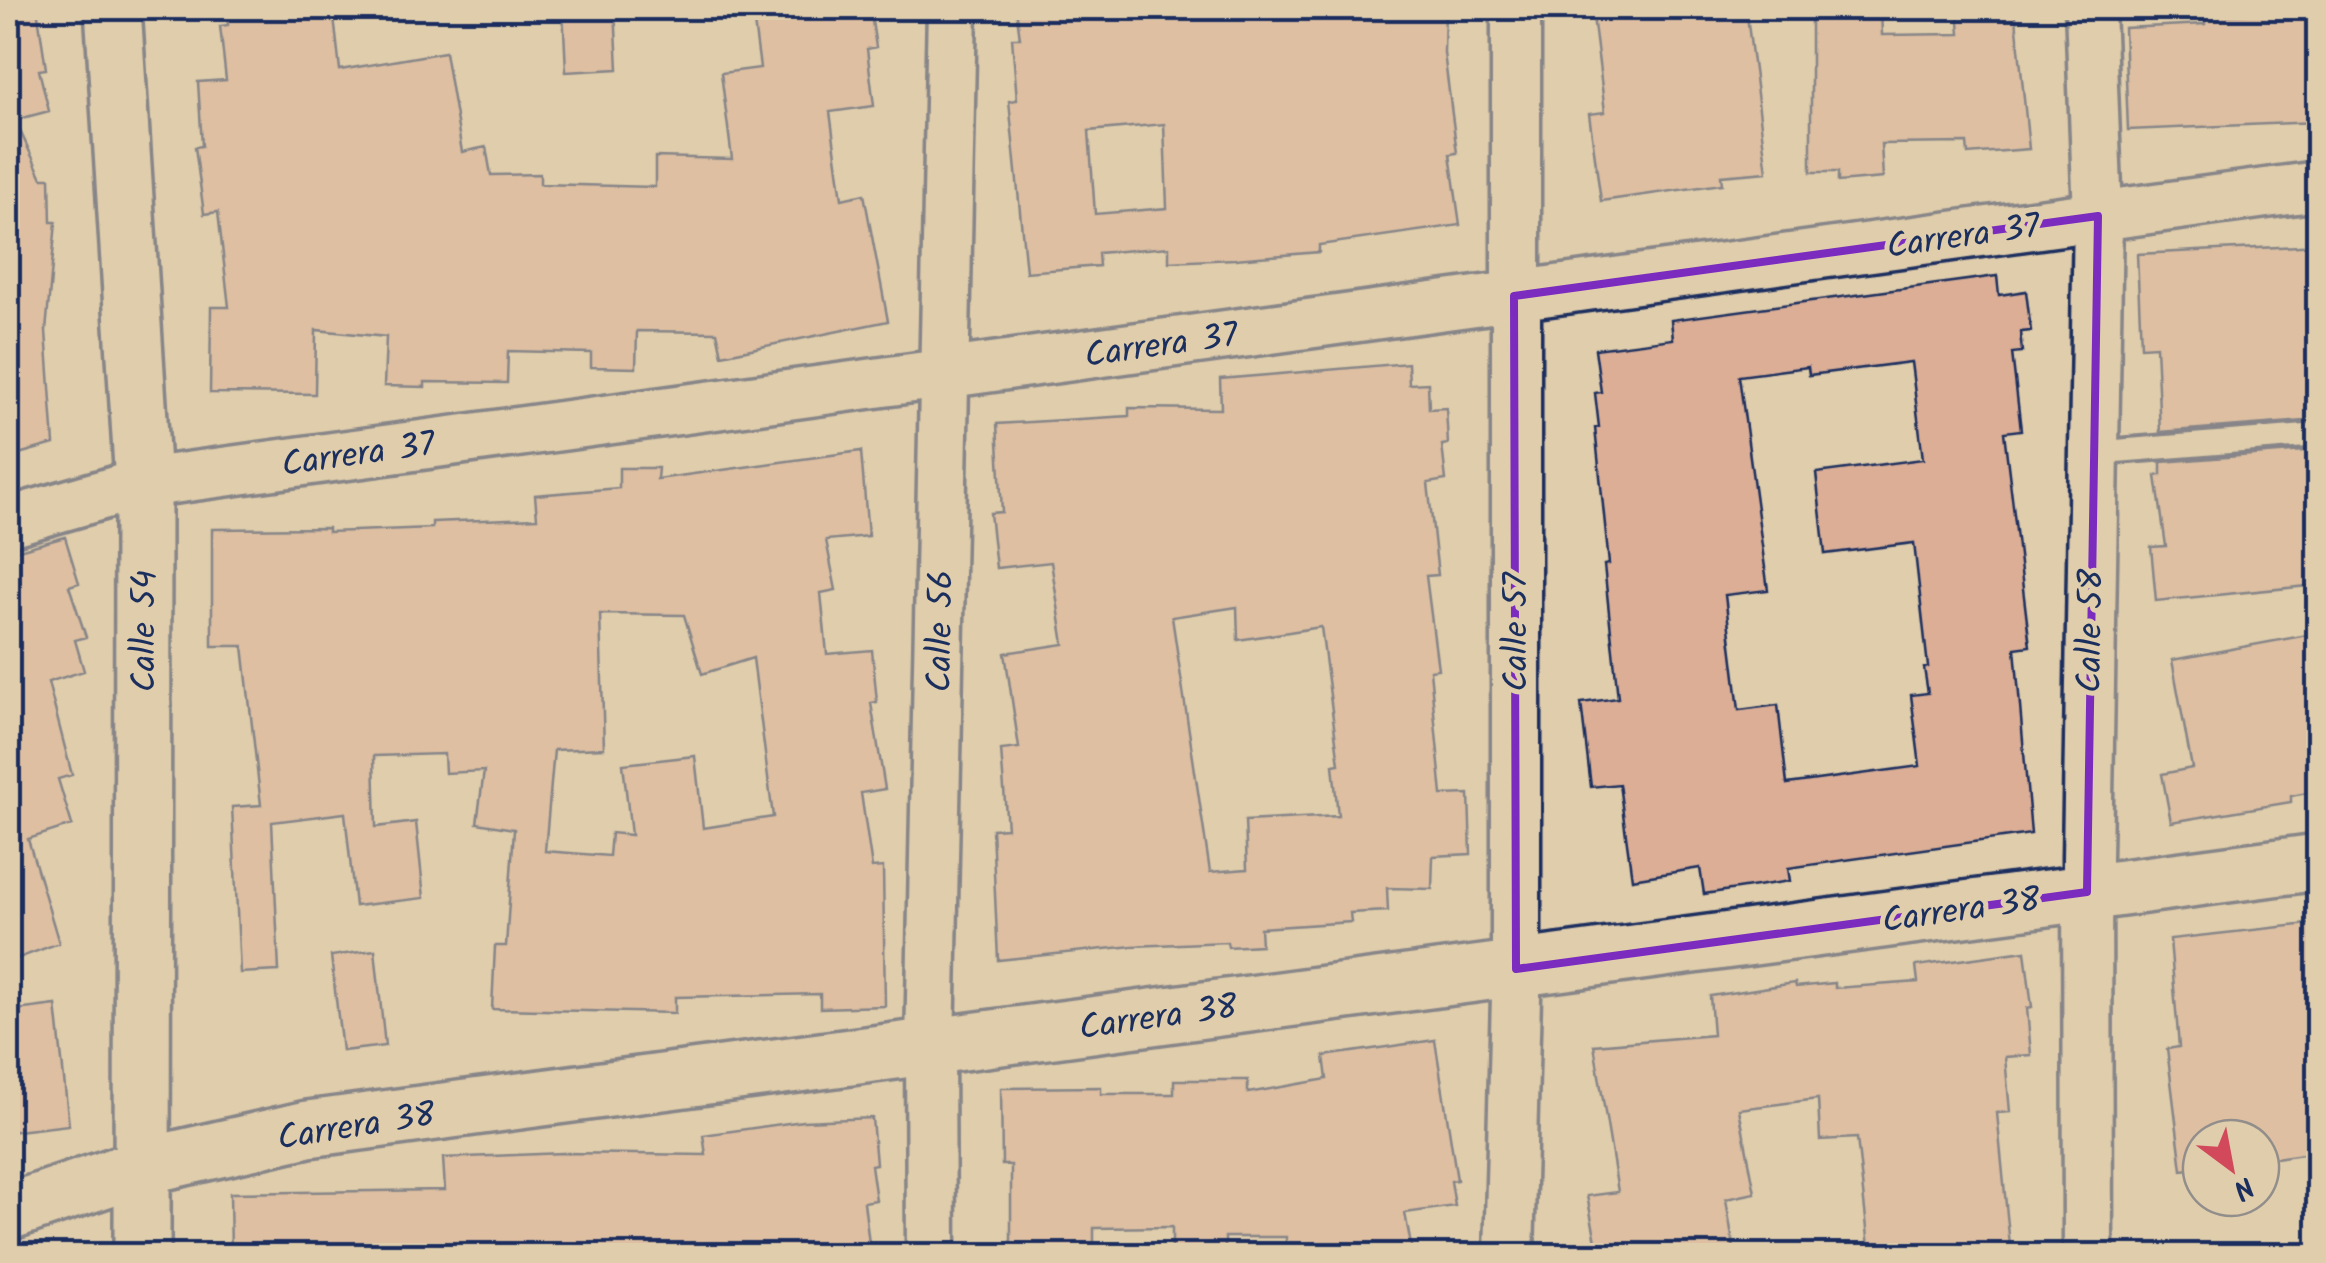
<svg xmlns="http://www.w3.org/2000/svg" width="2326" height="1263" font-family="Kalam,sans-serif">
	<rect width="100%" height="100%" fill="#e0cdab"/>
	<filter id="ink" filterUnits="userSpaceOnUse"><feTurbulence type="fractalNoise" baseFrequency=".01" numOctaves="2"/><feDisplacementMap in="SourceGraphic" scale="20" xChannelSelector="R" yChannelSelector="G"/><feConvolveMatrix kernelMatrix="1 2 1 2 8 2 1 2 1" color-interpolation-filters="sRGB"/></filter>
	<g filter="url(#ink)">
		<path fill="#dbae95" stroke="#1b2f5e" stroke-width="2.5" fill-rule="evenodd" d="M 8,8 L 37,8 L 46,69 L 39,70 L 49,111 L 15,120 L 42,178 L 50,178 L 51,222 L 56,222 L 46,331 L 54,444 L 8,457 Z
			M 226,8 L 333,8 L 340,70 L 445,52 L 462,152 L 486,147 L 491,175 L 540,174 L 540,184 L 655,187 L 655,157 L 732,159 L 721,73 L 760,68 L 752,8 L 870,8 L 876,47 L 867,49 L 874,106 L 830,112 L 842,199 L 864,194 L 888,321 L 722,355 L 717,332 L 637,331 L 636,368 L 591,367 L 591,353 L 508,351 L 507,383 L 425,382 L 425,387 L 384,386 L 386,337 L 316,330 L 315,394 L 210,393 L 211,307 L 229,307 L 218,212 L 204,214 L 195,147 L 202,146 L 198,82 L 226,80 L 220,26 L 228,25 Z
			M 563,8 L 615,8 L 618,69 L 566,72 Z
			M 1016,8 L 1445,8 L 1444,53 L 1457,153 L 1450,154 L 1460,225 L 1319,245 L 1319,252 L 1235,259 L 1169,262 L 1169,247 L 1098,253 L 1099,266 L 1026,272 L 1009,101 L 1017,100 L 1012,38 L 1020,38 ZM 1164,124 L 1167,208 L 1095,214 L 1089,131 Z
			M 1592,8 L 1746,8 L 1767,172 L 1721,176 L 1722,184 L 1601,201 L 1589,114 L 1605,112 Z
			M 1811,8 L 1881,8 L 1882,35 L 1960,34 L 1958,8 L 2015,8 L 2029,149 L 1968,154 L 1967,143 L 1881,144 L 1883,178 L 1838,182 L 1838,172 L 1811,172 Z
			M 2267,8 L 2318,8 L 2318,122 L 2128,130 L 2124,28 L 2205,24 L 2205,16 L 2267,13 Z
			M 2318,245 L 2318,420 L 2160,432 L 2156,346 L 2141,347 L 2137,254 Z
			M 1997,276 L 1999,295 L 2026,291 L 2031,331 L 2020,332 L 2022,352 L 2012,353 L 2021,430 L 2004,432 L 2030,646 L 2015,648 L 2031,834 L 1788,868 L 1790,881 L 1704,894 L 1700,868 L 1632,879 L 1619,784 L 1591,787 L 1581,703 L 1618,698 L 1604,565 L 1609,564 L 1595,428 L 1599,427 L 1595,393 L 1601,392 L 1595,349 L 1673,339 L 1671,320 ZM 1911,362 L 1923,459 L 1816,473 L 1825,554 L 1914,543 L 1928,667 L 1924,668 L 1928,693 L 1911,695 L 1920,766 L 1787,784 L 1778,705 L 1739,710 L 1725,595 L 1768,590 L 1739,376 L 1808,367 L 1809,375 Z
			M 1408,363 L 1409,384 L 1428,383 L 1429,409 L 1446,408 L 1448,444 L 1442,445 L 1446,480 L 1428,483 L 1438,575 L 1426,576 L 1438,669 L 1430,670 L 1442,795 L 1469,794 L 1471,854 L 1433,856 L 1432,889 L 1387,888 L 1388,911 L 1350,913 L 1351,922 L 1260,928 L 1261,945 L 1228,947 L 1227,942 L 1133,946 L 998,960 L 992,829 L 1007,828 L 1001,750 L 1019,748 L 1005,653 L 1064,644 L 1051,562 L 996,568 L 990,513 L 1002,512 L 997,424 L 1129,416 L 1129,408 L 1221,409 L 1220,379 ZM 1237,607 L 1238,640 L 1321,627 L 1339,764 L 1333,765 L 1338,816 L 1245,821 L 1247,869 L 1210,872 L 1172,617 Z
			M 2318,450 L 2318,585 L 2156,601 L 2151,547 L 2166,546 L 2156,476 L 2161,475 L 2161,462 Z
			M 861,451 L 868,536 L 826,540 L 836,590 L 821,593 L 827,654 L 872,650 L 877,702 L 871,703 L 885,789 L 861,793 L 872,868 L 883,867 L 885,1006 L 820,1008 L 820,994 L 675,997 L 675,1013 L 492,1009 L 495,946 L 506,946 L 514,829 L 477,823 L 484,771 L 445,773 L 444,754 L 374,756 L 376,827 L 416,822 L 424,898 L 355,906 L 345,813 L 272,822 L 279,971 L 240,973 L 232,807 L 261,805 L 243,646 L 212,646 L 212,529 L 328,528 L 328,532 L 432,528 L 432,522 L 537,518 L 535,495 L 619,488 L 619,468 L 658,468 L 657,479 ZM 600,614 L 684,615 L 702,674 L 753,658 L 773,817 L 703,828 L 695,756 L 623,764 L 631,835 L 611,833 L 609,856 L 545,851 L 554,750 L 604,748 Z
			M 65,537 L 79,583 L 69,586 L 86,637 L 75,640 L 84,671 L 48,682 L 72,775 L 58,779 L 72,825 L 28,839 L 59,943 L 8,962 L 8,553 Z
			M 2318,633 L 2318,791 L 2291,796 L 2291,802 L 2171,822 L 2162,774 L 2192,768 L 2172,660 Z
			M 2318,923 L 2318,1152 L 2261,1160 L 2261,1138 L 2201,1138 L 2201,1168 L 2182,1170 L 2167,1049 L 2179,1047 L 2170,939 Z
			M 375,950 L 385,1046 L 342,1051 L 331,956 Z
			M 2025,951 L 2032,1007 L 2027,1008 L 2031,1055 L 2005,1057 L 2010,1112 L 1997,1113 L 2011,1256 L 1870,1256 L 1857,1138 L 1820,1140 L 1818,1099 L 1739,1109 L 1755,1193 L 1726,1199 L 1735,1256 L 1599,1256 L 1587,1196 L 1618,1192 L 1594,1045 L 1713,1035 L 1710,996 L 1795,983 L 1796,987 L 1835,983 L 1835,988 L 1918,982 L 1916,966 Z
			M 56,1005 L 69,1125 L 8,1132 L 8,1011 Z
			M 1435,1040 L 1457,1180 L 1451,1181 L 1455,1206 L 1405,1213 L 1413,1256 L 1286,1256 L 1286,1237 L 1225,1237 L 1225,1256 L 1172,1256 L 1172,1227 L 1094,1228 L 1094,1256 L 1011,1256 L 1011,1165 L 1002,1165 L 1001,1088 L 1101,1087 L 1101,1094 L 1174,1094 L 1174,1080 L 1248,1080 L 1248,1093 L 1327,1079 L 1324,1056 Z
			M 872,1118 L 876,1164 L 871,1165 L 876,1200 L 864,1202 L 870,1252 L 844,1256 L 231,1256 L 230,1193 L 445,1190 L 443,1158 L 563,1153 L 706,1155 L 703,1135 L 803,1121 Z"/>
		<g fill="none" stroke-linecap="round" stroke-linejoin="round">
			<defs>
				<path id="service" d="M 2091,453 L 2318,435"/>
				<path id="minor" d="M 8,522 L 143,483 L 2318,186
					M 931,1256 L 930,1046 L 952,8
					M 1509,1256 L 1516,997 L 1516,8
					M 2088,1256 L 2087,858 L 2098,216 L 2090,8"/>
				<path id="tertiary" d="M 113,8 L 143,483 L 142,1256"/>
				<path id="secondary" d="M 8,1212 L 141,1167 L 308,1129 L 2318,862"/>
			</defs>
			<use href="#service" stroke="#1b2f5e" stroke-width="30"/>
			<use href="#minor" stroke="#1b2f5e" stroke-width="55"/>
			<use href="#tertiary" stroke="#1b2f5e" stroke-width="62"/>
			<use href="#secondary" stroke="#1b2f5e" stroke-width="62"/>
			<use href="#service" stroke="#e0cdab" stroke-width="22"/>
			<use href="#minor" stroke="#e0cdab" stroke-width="48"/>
			<use href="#tertiary" stroke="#e0cdab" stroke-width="55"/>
			<use href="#secondary" stroke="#e0cdab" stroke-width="55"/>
		</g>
	</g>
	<path d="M0 0H2326V1263H0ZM 2098,216 L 2087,892 L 1516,969 L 1514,296 Z" fill="#e0cdab" fill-opacity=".55" fill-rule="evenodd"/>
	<path fill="none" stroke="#7b2cbf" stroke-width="8" stroke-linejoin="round" d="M 2098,216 L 2087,892 L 1516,969 L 1514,296 Z"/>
	<g text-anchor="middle" stroke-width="10" stroke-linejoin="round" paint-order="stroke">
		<g font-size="35" fill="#1b2f5e" stroke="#e0cdab">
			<text transform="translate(1963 235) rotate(-8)" y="12">Carrera 37</text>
			<text transform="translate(1161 344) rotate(-8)" y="12">Carrera 37</text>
			<text transform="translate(358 453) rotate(-8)" y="12">Carrera 37</text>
			<text transform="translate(143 631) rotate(-90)" y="12">Calle 54</text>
			<text transform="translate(939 631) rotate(-89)" y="12">Calle 56</text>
			<text transform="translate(2089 631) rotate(-89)" y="12">Calle 58</text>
			<text transform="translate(1515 632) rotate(-90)" y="12">Calle 57</text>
			<text transform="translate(1961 909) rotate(-8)" y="12">Carrera 38</text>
			<text transform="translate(1158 1016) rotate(-8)" y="12">Carrera 38</text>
			<text transform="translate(356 1125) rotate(-9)" y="12">Carrera 38</text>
		</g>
	</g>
	<rect width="2326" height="1263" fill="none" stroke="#e0cdab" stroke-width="40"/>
	<rect x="20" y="20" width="2286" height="1223" fill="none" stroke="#1b2f5e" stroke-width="4" filter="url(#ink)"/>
	<g transform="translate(2231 1168) rotate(148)"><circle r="48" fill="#e0cdab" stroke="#918e8c" stroke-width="2.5"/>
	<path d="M0-8L18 38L0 25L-18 38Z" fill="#d1495b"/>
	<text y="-15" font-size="28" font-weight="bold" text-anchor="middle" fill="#1b2f5e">N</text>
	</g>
</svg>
